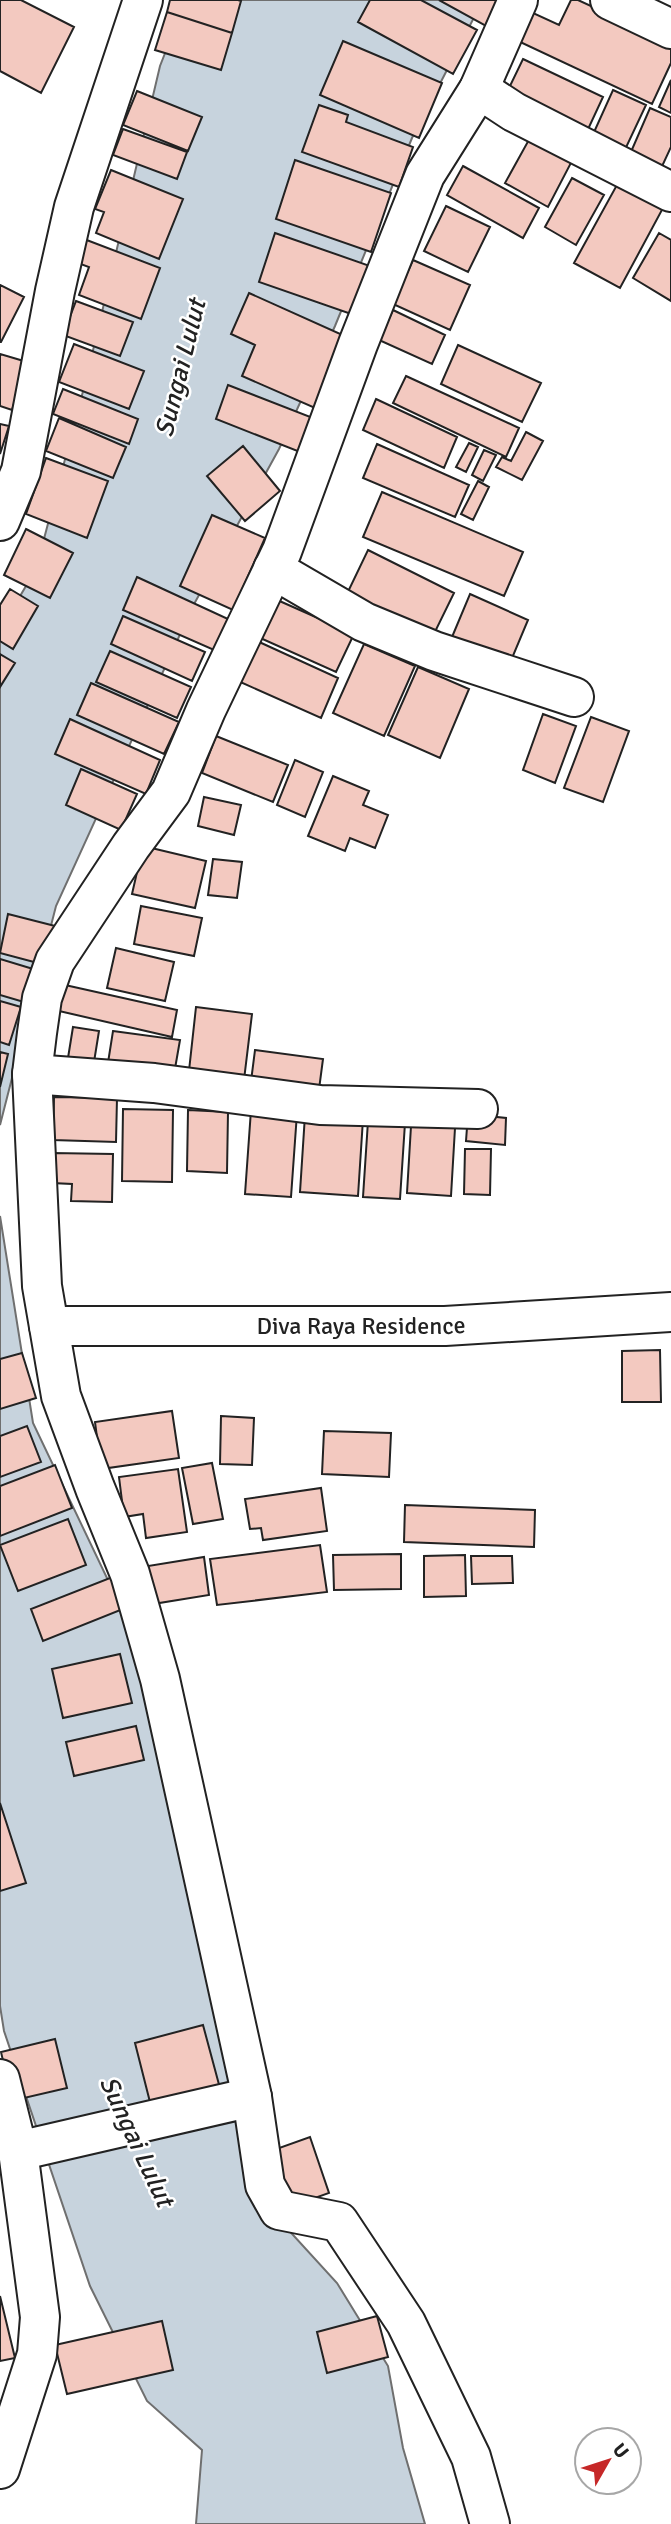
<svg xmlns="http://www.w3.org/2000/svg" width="671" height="2524" font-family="Signika,sans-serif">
	<rect width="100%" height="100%" fill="#fff"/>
	<path fill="#c7d3dd" stroke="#6f6f6f" stroke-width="2" d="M 186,0 L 483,0 L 412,138 L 335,326 L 279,449 L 193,606 L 56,906 L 0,1125 L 0,630 L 36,569 L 86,380 L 160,66 Z
		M 0,1216 L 33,1423 L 138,1643 L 262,2201 L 337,2283 L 388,2366 L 403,2448 L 425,2524 L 196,2524 L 202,2450 L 147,2401 L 90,2286 L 4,2031 L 0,2006 Z"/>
	<path fill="#f3c9c0" stroke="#222" stroke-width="2" d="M 0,0 L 21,0 L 74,27 L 41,93 L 0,71 Z
		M 170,0 L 238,0 L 241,1 L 232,33 L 167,12 Z
		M 370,0 L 421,0 L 477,30 L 453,74 L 358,22 Z
		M 439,0 L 500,0 L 486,26 Z
		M 571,0 L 578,0 L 671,43 L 671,63 L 652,104 L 518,41 L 531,12 L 559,25 Z
		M 167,12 L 232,33 L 221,70 L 155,50 Z
		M 343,41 L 442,83 L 419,138 L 320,95 Z
		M 523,59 L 603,97 L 583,140 L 508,90 Z
		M 671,80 L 671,113 L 659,107 Z
		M 613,90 L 646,105 L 622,156 L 590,141 Z
		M 137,91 L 202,117 L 188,151 L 123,125 Z
		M 319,105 L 348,115 L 346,122 L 413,147 L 399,187 L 302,152 Z
		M 650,108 L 671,117 L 671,147 L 658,175 L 627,161 Z
		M 123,129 L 187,152 L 177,179 L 113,155 Z
		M 531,136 L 573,159 L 548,207 L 505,183 Z
		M 295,160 L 391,193 L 371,252 L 276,219 Z
		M 463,166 L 539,208 L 523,238 L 447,195 Z
		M 111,170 L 183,199 L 159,259 L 96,233 L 104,212 L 95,209 Z
		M 572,178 L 604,195 L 576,245 L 545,227 Z
		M 618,183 L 663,208 L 620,288 L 574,263 Z
		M 446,206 L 490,227 L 468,272 L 424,251 Z
		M 275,233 L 370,266 L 354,315 L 259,282 Z
		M 659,233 L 671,240 L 671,301 L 633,278 Z
		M 84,239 L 160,268 L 141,319 L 79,295 L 89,267 L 75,262 Z
		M 413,260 L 470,285 L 450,330 L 393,304 Z
		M 0,285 L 24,297 L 1,342 L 0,342 Z
		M 249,293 L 347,337 L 315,408 L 242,376 L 255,345 L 231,334 Z
		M 76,301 L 133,322 L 120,356 L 63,335 Z
		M 393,310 L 445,335 L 432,364 L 379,340 Z
		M 74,344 L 144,371 L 129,409 L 59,382 Z
		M 458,345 L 541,383 L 522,422 L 441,384 Z
		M 0,354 L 27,362 L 12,410 L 0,406 Z
		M 406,376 L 519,428 L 506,457 L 393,403 Z
		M 228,385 L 313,418 L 300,452 L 216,419 Z
		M 63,389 L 138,419 L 129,444 L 53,414 Z
		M 376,399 L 457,437 L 444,468 L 363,430 Z
		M 59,418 L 126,447 L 113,478 L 46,451 Z
		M 0,424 L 9,426 L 0,454 Z
		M 526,432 L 543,441 L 522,480 L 496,467 L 502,457 L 511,461 Z
		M 469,443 L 478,447 L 466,472 L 456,467 Z
		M 377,444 L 469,485 L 455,517 L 363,478 Z
		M 243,446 L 280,491 L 245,521 L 207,476 Z
		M 484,450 L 496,455 L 483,481 L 472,475 Z
		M 46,458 L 108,481 L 87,538 L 26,514 Z
		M 478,481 L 489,487 L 473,520 L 461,514 Z
		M 382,492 L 523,552 L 504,596 L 363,537 Z
		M 212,515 L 265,538 L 233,610 L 180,586 Z
		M 26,529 L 73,553 L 50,598 L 4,575 Z
		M 368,550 L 454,593 L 430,642 L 344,600 Z
		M 137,577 L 228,619 L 214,650 L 123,610 Z
		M 10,589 L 38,606 L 13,649 L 0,641 L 0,605 Z
		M 470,594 L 528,620 L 510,663 L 452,637 Z
		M 275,599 L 354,634 L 336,672 L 258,637 Z
		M 123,616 L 205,652 L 192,681 L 111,644 Z
		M 257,641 L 338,678 L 321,718 L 238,681 Z
		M 364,644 L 415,666 L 384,736 L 333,713 Z
		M 110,651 L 191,687 L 177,718 L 96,682 Z
		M 0,654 L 15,663 L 0,687 Z
		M 418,667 L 469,689 L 440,758 L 388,735 Z
		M 91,683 L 179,722 L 164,754 L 77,715 Z
		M 543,714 L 576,726 L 555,783 L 523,770 Z
		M 591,717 L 629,731 L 603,802 L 564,788 Z
		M 70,719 L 160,760 L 146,794 L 55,754 Z
		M 216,736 L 288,765 L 273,802 L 202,773 Z
		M 295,760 L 323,772 L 305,817 L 277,805 Z
		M 81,769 L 137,794 L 121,830 L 66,805 Z
		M 333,776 L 369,791 L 363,805 L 388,815 L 375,848 L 350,838 L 345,851 L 308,836 Z
		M 204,797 L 241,805 L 234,835 L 198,826 Z
		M 143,846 L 206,861 L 195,908 L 132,894 Z
		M 213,859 L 242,862 L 237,898 L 208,895 Z
		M 141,906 L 202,918 L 194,956 L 134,944 Z
		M 8,914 L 59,927 L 49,966 L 0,953 Z
		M 116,948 L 174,962 L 165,1001 L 107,988 Z
		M 0,959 L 43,972 L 34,1005 L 0,995 Z
		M 65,985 L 177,1010 L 172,1037 L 59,1011 Z
		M 0,1001 L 21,1007 L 9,1045 L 0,1042 Z
		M 196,1007 L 252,1014 L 243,1088 L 188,1080 Z
		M 73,1027 L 99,1031 L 94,1062 L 68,1058 Z
		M 113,1031 L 180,1040 L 173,1080 L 107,1069 Z
		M 255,1050 L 323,1059 L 318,1097 L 250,1089 Z
		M 0,1052 L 8,1054 L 0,1087 Z
		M 54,1097 L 117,1098 L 116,1142 L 53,1140 Z
		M 123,1109 L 173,1110 L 172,1182 L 122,1181 Z
		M 188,1110 L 228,1112 L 227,1173 L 187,1171 Z
		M 251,1110 L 297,1113 L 291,1197 L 245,1194 Z
		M 468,1114 L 506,1118 L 505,1145 L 466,1141 Z
		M 305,1115 L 363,1119 L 358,1196 L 300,1192 Z
		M 368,1121 L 405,1123 L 400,1199 L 363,1197 Z
		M 411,1126 L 455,1128 L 451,1196 L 407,1193 Z
		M 465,1149 L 491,1149 L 490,1195 L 464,1194 Z
		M 52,1153 L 113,1154 L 112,1202 L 71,1201 L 72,1184 L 52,1183 Z
		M 660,1350 L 661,1402 L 622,1402 L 622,1351 Z
		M 22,1353 L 36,1398 L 0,1409 L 0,1359 Z
		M 172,1411 L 179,1458 L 101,1469 L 95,1422 Z
		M 221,1416 L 254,1418 L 252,1465 L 220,1464 Z
		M 27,1426 L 41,1462 L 0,1477 L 0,1436 Z
		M 324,1431 L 391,1433 L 389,1477 L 322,1474 Z
		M 212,1463 L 223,1519 L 193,1524 L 182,1468 Z
		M 55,1465 L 72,1508 L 0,1536 L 0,1486 Z
		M 178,1469 L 187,1532 L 146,1538 L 143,1514 L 124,1517 L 119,1477 Z
		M 321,1488 L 327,1531 L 263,1540 L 261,1528 L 250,1529 L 245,1499 Z
		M 405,1505 L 535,1510 L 534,1547 L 404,1542 Z
		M 68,1519 L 86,1565 L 18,1591 L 0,1545 Z
		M 320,1545 L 327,1592 L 217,1605 L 210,1559 Z
		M 401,1554 L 401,1589 L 334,1590 L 333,1555 Z
		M 465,1555 L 466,1596 L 424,1597 L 424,1556 Z
		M 471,1556 L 512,1556 L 513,1583 L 472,1584 Z
		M 204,1557 L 209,1595 L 153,1604 L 148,1566 Z
		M 115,1576 L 128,1607 L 43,1641 L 31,1609 Z
		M 120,1654 L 132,1703 L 63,1718 L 52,1669 Z
		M 136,1726 L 144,1760 L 74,1776 L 66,1742 Z
		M 0,1803 L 26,1883 L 0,1891 Z
		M 203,2025 L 221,2092 L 152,2110 L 135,2043 Z
		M 55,2039 L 67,2088 L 24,2098 L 9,2087 L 1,2052 Z
		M 310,2137 L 329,2193 L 284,2209 L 265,2153 Z
		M 0,2296 L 15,2358 L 0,2361 Z
		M 377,2316 L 388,2357 L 327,2373 L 317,2332 Z
		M 162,2321 L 173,2370 L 67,2394 L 55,2345 Z"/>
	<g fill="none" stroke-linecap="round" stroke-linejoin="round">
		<defs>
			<g id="minor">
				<path d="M 610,0 L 671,29"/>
				<path d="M 479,89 L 514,112 L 671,192"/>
				<path d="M 0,521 L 21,471 L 55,291 L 74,207 L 143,0"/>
				<path d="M 273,569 L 364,622 L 434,651 L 574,697"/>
				<path d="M 32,1074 L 154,1083 L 320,1105 L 478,1109"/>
				<path id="s1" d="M 49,1326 L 445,1326 L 671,1312"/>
				<path d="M 0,2079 L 18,2151 L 40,2317 L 37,2354 L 0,2469"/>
				<path d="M 18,2151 L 252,2097"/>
				<path d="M 490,2524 L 471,2457 L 406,2323 L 339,2222 L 279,2210 L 265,2185 L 252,2097 L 160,1679 L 130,1574 L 95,1488 L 61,1396 L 42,1286 L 32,1074 L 37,1033 L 42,998 L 55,961 L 131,846 L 171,792 L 206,710 L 282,551 L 358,344 L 425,175 L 479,89 L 518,0"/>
			</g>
		</defs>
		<use href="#minor" stroke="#222" stroke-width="42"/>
		<use href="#minor" stroke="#fff" stroke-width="38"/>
	</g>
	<g text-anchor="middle" stroke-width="5" stroke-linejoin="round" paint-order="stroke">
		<g font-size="24" fill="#222" stroke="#fff">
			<text dy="8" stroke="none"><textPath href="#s1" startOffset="312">Diva Raya Residence</textPath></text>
		</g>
		<g font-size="26" font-style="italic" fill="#222" stroke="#fff">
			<text transform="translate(180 368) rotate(-76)" y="9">Sungai Lulut</text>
			<text transform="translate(137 2141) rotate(65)" y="9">Sungai Lulut</text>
		</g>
	</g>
	<g transform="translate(608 2461) rotate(51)"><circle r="33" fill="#ffffff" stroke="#a7a7a7" stroke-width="2"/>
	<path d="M0-5L12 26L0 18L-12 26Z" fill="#c62828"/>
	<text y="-10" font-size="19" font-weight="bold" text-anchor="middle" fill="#222222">U</text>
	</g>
</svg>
